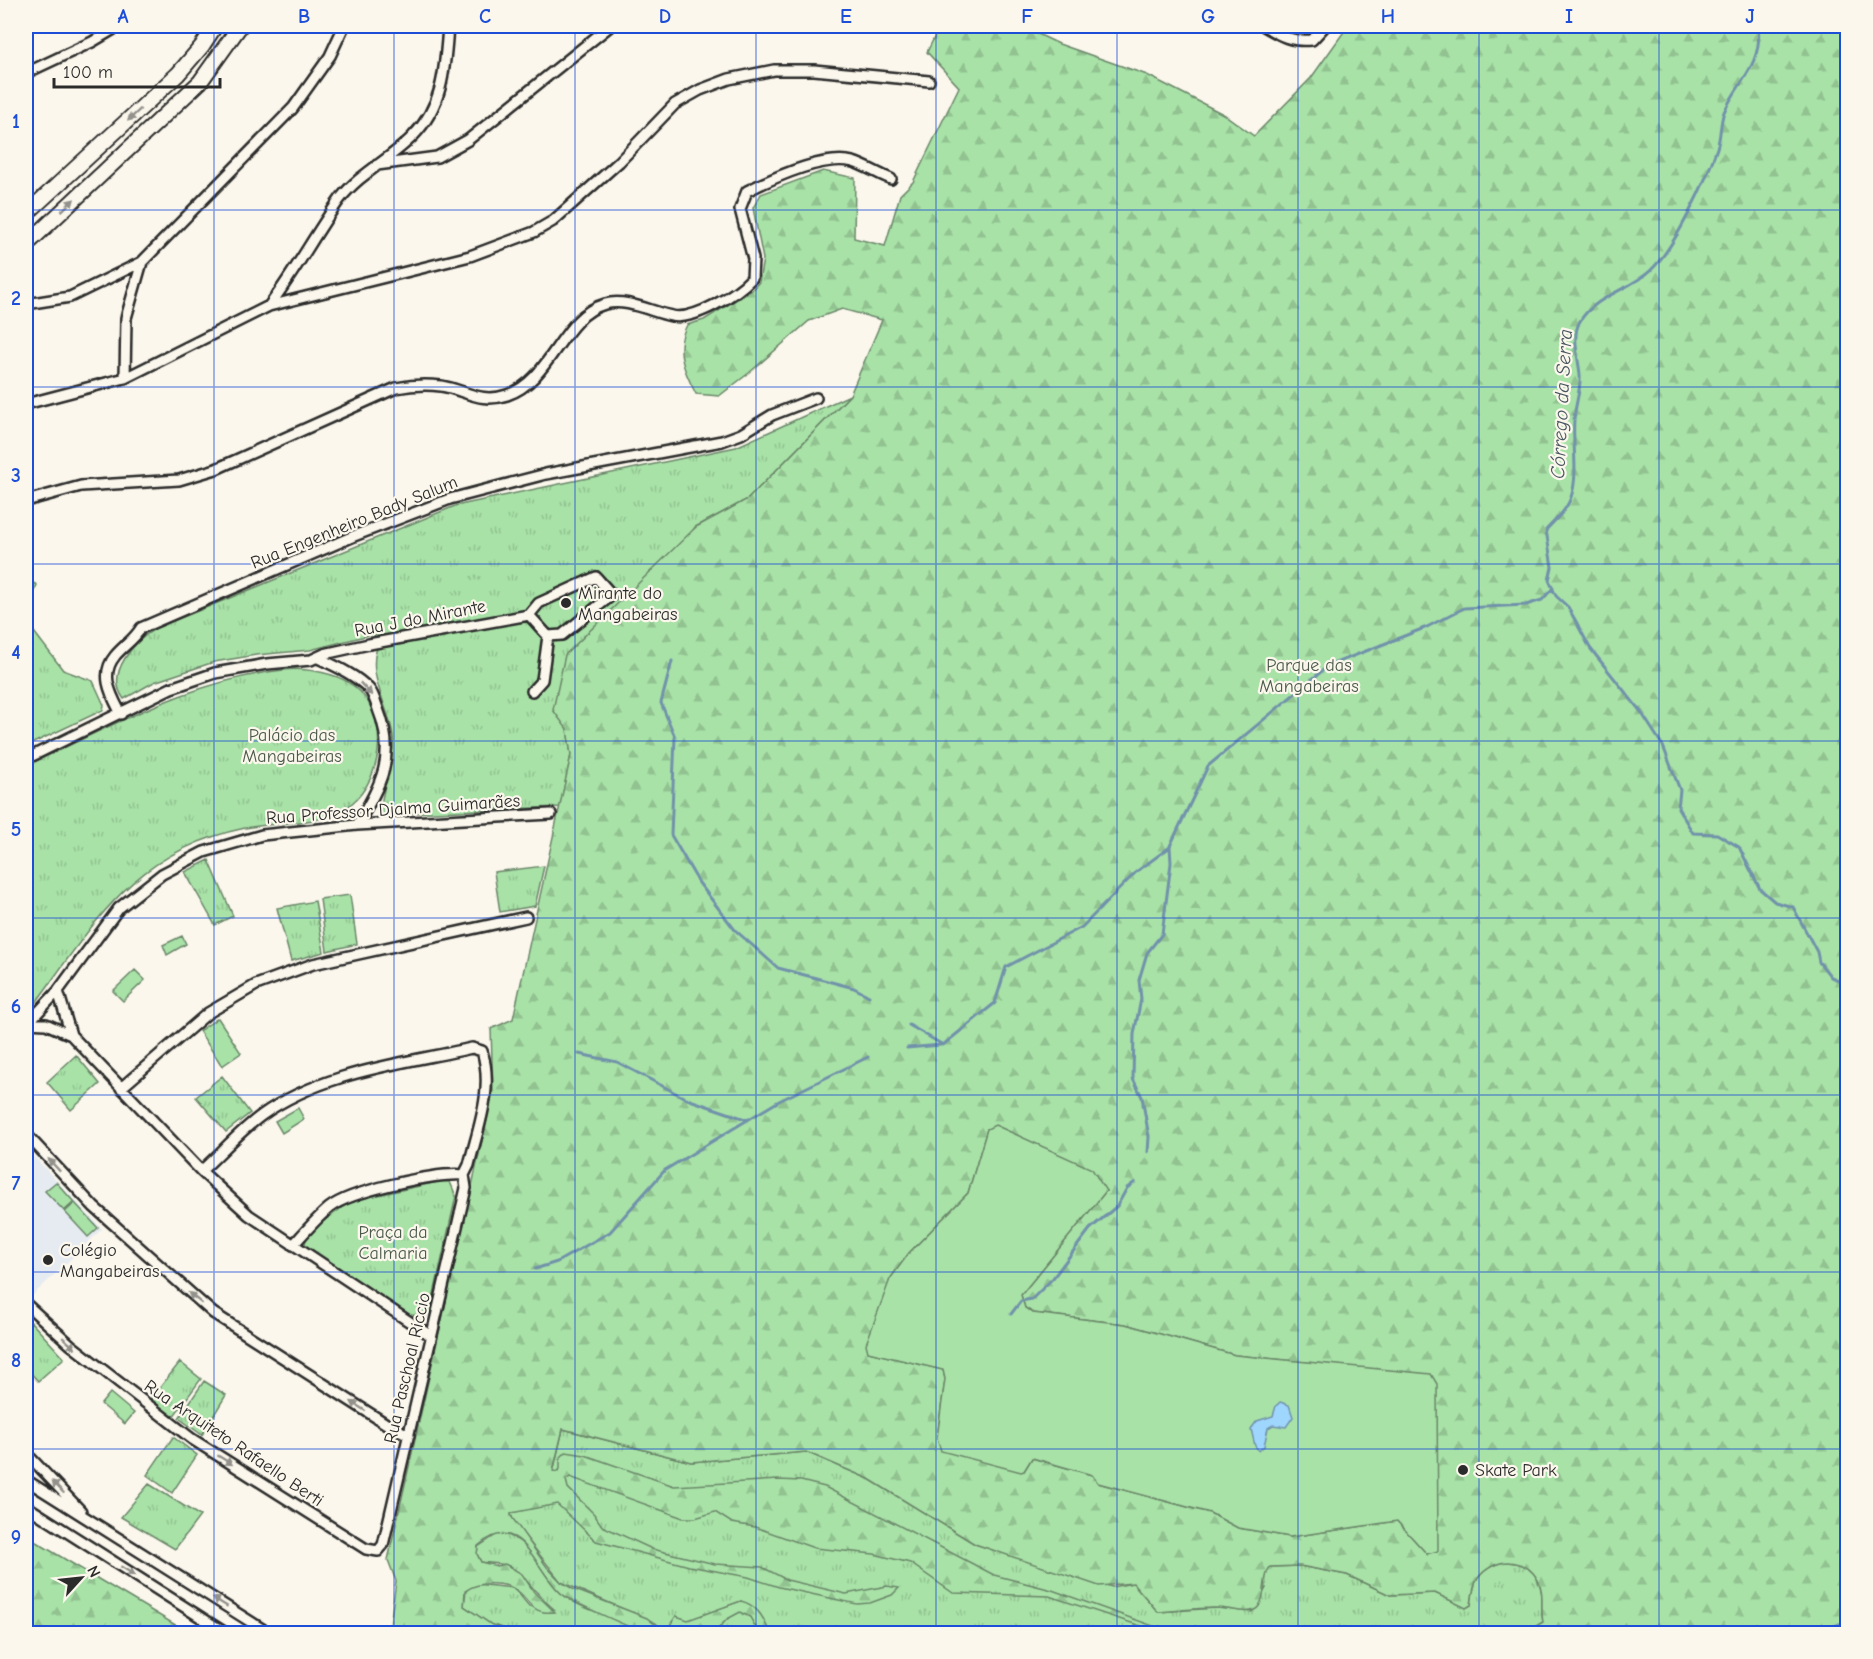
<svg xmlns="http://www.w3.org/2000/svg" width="1873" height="1659" font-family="'Comic Neue',sans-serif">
	<defs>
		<pattern id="grass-tufts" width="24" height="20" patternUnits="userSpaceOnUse" patternTransform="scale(1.5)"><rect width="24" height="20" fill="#a8e2a7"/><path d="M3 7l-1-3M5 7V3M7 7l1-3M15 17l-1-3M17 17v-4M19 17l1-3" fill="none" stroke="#91c290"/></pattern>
		<pattern id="forest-firs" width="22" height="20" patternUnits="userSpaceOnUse" patternTransform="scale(1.5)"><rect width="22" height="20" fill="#a8e2a7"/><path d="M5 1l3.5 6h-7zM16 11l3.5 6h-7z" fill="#91c290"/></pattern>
	</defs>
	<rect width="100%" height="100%" fill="#fbf7ec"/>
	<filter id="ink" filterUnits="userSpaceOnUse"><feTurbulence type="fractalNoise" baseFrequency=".0167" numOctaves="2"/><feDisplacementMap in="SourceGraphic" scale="12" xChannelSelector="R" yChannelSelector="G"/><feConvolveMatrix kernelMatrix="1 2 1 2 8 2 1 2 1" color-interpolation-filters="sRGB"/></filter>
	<g filter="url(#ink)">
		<path fill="#e6ebf1" d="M 26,1148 L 102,1229 L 31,1297 L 26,1291 Z"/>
		<path fill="url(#grass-tufts)" stroke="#6a8669" stroke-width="1.5" d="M 850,395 L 748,499 L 695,527 L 567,729 L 571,755 L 560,807 L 382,814 C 377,801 396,759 393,736 C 390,708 363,670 380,642 L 373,634 L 310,650 L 256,655 L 214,662 L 154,682 L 124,699 C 104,673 136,640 156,628 L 455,506 L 736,447 Z
			M 28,580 L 37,585 L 26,607 L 26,581 Z
			M 26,610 L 28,624 L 63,670 L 93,681 L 104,705 L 103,710 L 29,745 L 26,745 Z
			M 295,669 C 315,670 339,674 355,687 C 390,715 384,778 350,805 C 322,827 278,821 245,828 C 135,851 98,918 37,1001 L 26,1011 L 26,766 C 112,726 198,676 295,669 Z
			M 209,860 L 233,916 L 215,925 L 185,872 Z
			M 544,866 L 535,906 L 500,912 L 494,872 Z
			M 350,895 L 357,944 L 327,951 L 320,899 Z
			M 315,901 L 324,952 L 291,961 L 277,908 Z
			M 76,1055 L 100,1084 L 71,1110 L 47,1082 Z
			M 222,1076 L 250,1113 L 226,1132 L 196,1097 Z
			M 442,1181 L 450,1182 L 456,1196 L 430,1312 L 426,1316 L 410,1315 L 307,1247 L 305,1243 L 309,1232 L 351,1201 Z
			M 31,1322 L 64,1358 L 38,1381 L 26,1368 L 26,1328 Z
			M 180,1362 L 201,1379 L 173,1417 L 150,1400 Z
			M 204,1381 L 226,1395 L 202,1435 L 179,1418 Z
			M 563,1429 L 691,1462 L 806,1452 L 869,1479 L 975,1544 L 1112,1587 L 1133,1583 L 1158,1612 L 1217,1608 L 1252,1612 L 1266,1588 L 1265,1572 L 1269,1567 L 1300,1566 L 1347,1575 L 1390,1595 L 1435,1593 L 1466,1608 L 1471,1605 C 1472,1596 1473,1585 1478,1578 C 1494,1557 1525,1556 1538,1580 C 1545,1595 1540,1608 1543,1622 L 1524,1634 L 769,1634 L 760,1614 L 741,1601 L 662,1630 L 656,1623 L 561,1582 L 513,1521 L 511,1513 L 546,1504 Z
			M 173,1437 L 197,1455 L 172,1493 L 147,1475 Z
			M 149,1484 L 200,1516 L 175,1549 L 121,1517 Z
			M 499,1533 C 533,1538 539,1574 561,1593 C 580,1611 622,1618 646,1633 L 589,1633 L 582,1630 L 509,1630 L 492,1625 L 464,1606 L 466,1591 L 475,1584 L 514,1588 L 529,1606 L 554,1609 C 538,1596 525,1576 509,1566 C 506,1564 487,1563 481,1562 L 477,1554 L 478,1547 Z
			M 740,1612 L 750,1617 L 759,1633 L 714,1634 L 727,1619 Z"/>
		<path fill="url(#forest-firs)" stroke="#6a8669" stroke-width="1.5" fill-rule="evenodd" d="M 940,26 L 1021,26 L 1059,44 L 1147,75 L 1225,115 L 1254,136 L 1311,78 L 1348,26 L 1847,26 L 1847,1633 L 1524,1633 L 1543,1622 C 1540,1608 1545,1594 1538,1580 C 1525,1556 1494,1557 1478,1578 C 1473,1585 1472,1596 1471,1605 L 1466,1608 L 1435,1593 L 1390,1595 L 1347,1575 L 1300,1566 L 1270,1567 C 1262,1578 1267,1594 1259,1606 C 1252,1617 1230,1608 1219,1608 C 1199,1607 1178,1611 1158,1612 L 1133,1583 L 1099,1586 L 975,1544 L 869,1479 L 806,1452 L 691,1462 L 563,1429 L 553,1471 L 557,1472 L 560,1469 L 560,1458 L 566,1452 L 585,1455 L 674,1486 L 779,1480 L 801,1481 L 825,1487 L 994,1575 L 1052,1590 L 1156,1627 L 1156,1631 L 1049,1596 L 953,1593 L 910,1563 L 874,1554 L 814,1548 L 755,1527 L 732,1523 L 715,1512 L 695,1518 L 683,1518 L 570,1477 L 566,1480 L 568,1488 L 594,1514 L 602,1526 L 652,1549 L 715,1564 L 762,1567 L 787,1580 L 846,1594 L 887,1586 L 899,1588 L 892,1595 L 870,1603 L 857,1604 L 779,1587 L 748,1577 L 689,1566 L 596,1541 L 557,1504 L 511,1513 L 511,1516 L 547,1567 L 561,1582 L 573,1589 L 647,1618 L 662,1630 L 668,1628 L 676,1616 L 688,1620 L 741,1601 C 757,1605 765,1619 769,1633 L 759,1633 L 750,1617 L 740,1612 L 727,1619 L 714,1633 L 698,1633 L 692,1628 L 683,1625 L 677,1633 C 668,1633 654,1636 645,1633 C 631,1628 572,1602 562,1594 C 535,1572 522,1508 478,1546 L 477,1554 L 481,1562 L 497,1566 L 505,1564 L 522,1574 L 534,1592 L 555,1612 C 530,1615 530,1599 516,1590 C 503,1581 477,1582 465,1591 L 464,1606 L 492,1625 L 509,1630 L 582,1630 L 589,1633 L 389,1633 L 396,1581 L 388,1560 L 493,1092 L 491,1029 L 513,1019 L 571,755 L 567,729 L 553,710 L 565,655 L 696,527 L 748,499 L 850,395 L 882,320 L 842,309 L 809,321 L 749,373 L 719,396 L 696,394 C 684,371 674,349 687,325 L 704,320 L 752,290 L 759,282 L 763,259 L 753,208 L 761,194 L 823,171 L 855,178 L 854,238 L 885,246 L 900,195 L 913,182 L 959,87 L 927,52 ZM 987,1129 L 1106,1191 L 1021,1295 L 1025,1308 L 1033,1313 L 1125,1324 L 1235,1355 L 1431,1375 L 1427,1554 L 1397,1521 L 1290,1537 L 1238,1528 L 1210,1513 L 1098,1483 L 1092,1475 L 1032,1458 L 1024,1471 L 937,1438 L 945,1379 L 943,1370 L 868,1352 L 890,1279 L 909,1253 L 968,1193 Z
			M 26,1536 L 189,1633 L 26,1633 Z"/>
		<path fill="#a8e2a7" stroke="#6a8669" stroke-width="1.5" d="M 182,936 L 186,944 L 167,955 L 163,945 Z
			M 135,970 L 145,980 L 123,1001 L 113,991 Z
			M 218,1018 L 241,1053 L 222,1066 L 199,1031 Z
			M 298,1108 L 304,1119 L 282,1133 L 275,1121 Z
			M 995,1125 L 1092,1169 L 1106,1191 L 1021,1295 L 1025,1308 L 1033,1313 L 1125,1324 L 1235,1355 L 1431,1374 L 1437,1384 L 1438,1551 L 1427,1554 L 1397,1521 L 1290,1537 L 1238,1528 L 1210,1513 L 1098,1483 L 1092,1475 L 1032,1458 L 1024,1471 L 1021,1472 L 941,1451 L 937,1438 L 945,1379 L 943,1370 L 868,1352 L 866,1344 L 890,1279 L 909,1253 L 968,1193 L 987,1129 Z
			M 56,1182 L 74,1202 L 64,1211 L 45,1191 Z
			M 75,1203 L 98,1228 L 88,1237 L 65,1212 Z
			M 110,1393 L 134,1413 L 125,1424 L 101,1404 Z"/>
		<path fill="#9fd6fe" stroke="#7192aa" stroke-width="1.5" d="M 1280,1402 L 1289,1405 L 1293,1417 L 1286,1427 L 1273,1425 L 1268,1428 L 1264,1446 L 1259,1451 L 1255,1446 L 1251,1429 L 1257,1421 L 1273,1416 L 1276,1406 Z"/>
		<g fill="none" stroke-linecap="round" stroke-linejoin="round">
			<path stroke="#7192aa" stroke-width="3" d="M 1758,26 C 1763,64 1739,80 1724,112 C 1720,122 1721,136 1717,148 C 1706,181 1675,248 1650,271 C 1629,290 1595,296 1580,321 C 1571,336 1579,360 1580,375 C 1581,391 1575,404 1574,420 C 1572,444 1579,474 1571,497 C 1567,510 1555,520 1546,530 L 1552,567 L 1549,580 L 1556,596 L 1568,607 L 1590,648 L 1641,712 L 1663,746 L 1680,790 L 1678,808 L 1693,833 L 1717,834 L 1739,847 L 1760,889 L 1775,902 L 1793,907 L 1817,952 L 1819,962 L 1831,977 L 1848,984
				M 672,661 L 661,703 L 675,737 L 671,835 L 699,883 L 735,930 L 778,968 L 854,988 L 869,996
				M 909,1025 L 943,1045 L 995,1003 L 1006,967 L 1082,927 L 1136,872 L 1170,847
				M 907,1048 L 941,1045
				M 579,1054 L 617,1062 L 687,1099 L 748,1120
				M 1148,1152 L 1149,1137 L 1142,1097 L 1133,1079 L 1134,1034 L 1141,999 L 1139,980 L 1147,953 L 1162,934 L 1171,863 L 1170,846 L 1208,766 L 1328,666 L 1427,627 L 1464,608 L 1526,605 L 1542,600 L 1553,588
				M 535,1269 L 557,1262 L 610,1232 L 665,1170 L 779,1101 L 868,1057
				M 1011,1314 L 1021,1301 L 1032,1299 L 1053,1278 L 1090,1229 L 1117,1206 L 1127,1188 L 1135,1182
				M 1812,1634 L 1848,1621"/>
			<defs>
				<path id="street" d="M 1264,26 C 1281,36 1291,42 1312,40 L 1325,26
					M 26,73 L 92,42 L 119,26
					M 377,165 L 437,157 L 468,140 L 610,26
					M 26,304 L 70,297 L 142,262
					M 269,306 C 295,272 315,234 340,199 C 360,173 391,159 413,136 C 444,105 445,66 448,26
					M 125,378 L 126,318 L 142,262 L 293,108 L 330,56 L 344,26
					M 26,404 L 125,378 L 269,306 L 470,256 L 534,232 L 553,221 L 619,162 L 675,104 L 700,90 L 729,79 L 774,70 L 814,70 L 929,81
					M 26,501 L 81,486 L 179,480 L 216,469 L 396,388 C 411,385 425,384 441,386 C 466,390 480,404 507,395 C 552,380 561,316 605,304 C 627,298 651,312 672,316 C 694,321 737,294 752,278 L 753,259 L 740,209 L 747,191 C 773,178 824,154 853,162 C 866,166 878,174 891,179
					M 596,577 L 612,595 L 562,635 L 548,636 L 529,615 L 539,603 Z
					M 318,658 C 335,666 356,675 369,689 C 373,693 376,703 378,709 C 397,757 381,784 357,825
					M 532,691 L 542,680 L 548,636
					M 121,714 C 112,696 99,675 115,656 C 123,646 134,640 141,628 L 354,536 L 450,499 L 546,474 L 722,441 L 741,434 L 772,415 L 816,398
					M 26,759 L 171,688 L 215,673 L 267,664 L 311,660 L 324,654 L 369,644 L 529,615
					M 27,1023 L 46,1024 L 71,1035 L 58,991
					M 26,1025 L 58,991 L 119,908 L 162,874 L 204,852 L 262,835 L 357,825 L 551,814
					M 71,1035 L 201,1171 L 249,1215 L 431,1336
					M 121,1088 L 208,1013 L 256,985 L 313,964 L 526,917
					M 26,1134 L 94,1207 L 213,1313 L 388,1425 L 409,1435
					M 293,1245 C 304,1233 316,1219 329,1208 C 350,1191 437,1172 464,1175
					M 26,1304 L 71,1345 L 192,1439 L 366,1549 L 378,1551 L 383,1545 L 466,1188 L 464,1175 L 469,1165 C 478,1128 494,1089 482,1051 L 472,1048 C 401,1064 322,1072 262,1115 C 240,1131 221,1153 201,1171
					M 26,1453 L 81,1511
					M 26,1480 L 270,1634
					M 26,1506 L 227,1634"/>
				<path id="secondary" d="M 26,214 L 178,74 L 202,46 L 215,26
					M 26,245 L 200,82 L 240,26"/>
			</defs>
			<use href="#street" stroke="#2b2b2b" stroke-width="14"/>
			<use href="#secondary" stroke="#2b2b2b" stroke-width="18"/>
			<use href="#street" stroke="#fbf7ec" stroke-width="9"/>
			<use href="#secondary" stroke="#fbf7ec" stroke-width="14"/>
		</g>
		<defs><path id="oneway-solid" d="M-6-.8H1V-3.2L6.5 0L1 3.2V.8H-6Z" transform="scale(1.5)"/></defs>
		<g fill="#93918c">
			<use href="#oneway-solid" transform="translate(134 115) rotate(137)"/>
			<use href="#oneway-solid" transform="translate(68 205) rotate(-43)"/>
			<use href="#oneway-solid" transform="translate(366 689) rotate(47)"/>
			<use href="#oneway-solid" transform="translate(54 1165) rotate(-133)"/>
			<use href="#oneway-solid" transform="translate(195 1298) rotate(-141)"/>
			<use href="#oneway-solid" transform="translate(69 1343) rotate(41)"/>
			<use href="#oneway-solid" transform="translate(358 1406) rotate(-147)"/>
			<use href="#oneway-solid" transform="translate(225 1460) rotate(32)"/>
			<use href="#oneway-solid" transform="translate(58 1487) rotate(-134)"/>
			<use href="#oneway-solid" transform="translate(128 1571) rotate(32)"/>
			<use href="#oneway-solid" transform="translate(220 1602) rotate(-148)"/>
		</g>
	</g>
	<path fill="none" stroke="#1d4ed8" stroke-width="1.5" stroke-opacity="0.55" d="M 214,26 L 214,1634M 394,26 L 394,1634M 575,26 L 575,1634M 756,26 L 756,1634M 936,26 L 936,1634M 1117,26 L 1117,1634M 1298,26 L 1298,1634M 1479,26 L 1479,1634M 1659,26 L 1659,1634M 26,210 L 1848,210M 26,387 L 1848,387M 26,564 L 1848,564M 26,741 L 1848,741M 26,918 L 1848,918M 26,1095 L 1848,1095M 26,1272 L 1848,1272M 26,1449 L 1848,1449"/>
	<g fill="#2b2b2b" stroke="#fbf7ec" stroke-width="2">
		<circle cx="566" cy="603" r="6"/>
		<circle cx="48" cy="1260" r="6"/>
		<circle cx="1463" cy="1470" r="6"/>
	</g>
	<g text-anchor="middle" stroke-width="4.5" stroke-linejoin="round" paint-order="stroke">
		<g font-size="18" fill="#2b2b2b" stroke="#fbf7ec">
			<text transform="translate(354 522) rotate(-22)" y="6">Rua Engenheiro Bady Salum</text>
			<text transform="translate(420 618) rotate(-11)" y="6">Rua J do Mirante</text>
			<text transform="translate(393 809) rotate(-4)" y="6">Rua Professor Djalma Guimarães</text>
			<text transform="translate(407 1368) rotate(-77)" y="6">Rua Paschoal Riccio</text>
			<text transform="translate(234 1443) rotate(34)" y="6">Rua Arquiteto Rafaello Berti</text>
		</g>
		<g font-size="18" fill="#2b2b2b" stroke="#fbf7ec" text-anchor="start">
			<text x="578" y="599">Mirante do<tspan x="578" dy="21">Mangabeiras</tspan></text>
			<text x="60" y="1256">Colégio<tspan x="60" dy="21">Mangabeiras</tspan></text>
			<text x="1475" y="1476">Skate Park</text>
		</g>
		<g font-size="18" fill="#4a594a" stroke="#fbf7ec">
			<text x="1309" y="671">Parque das<tspan x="1309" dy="21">Mangabeiras</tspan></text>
			<text x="292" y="741">Palácio das<tspan x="292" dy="21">Mangabeiras</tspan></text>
			<text x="393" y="1238">Praça da<tspan x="393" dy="21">Calmaria</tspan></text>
		</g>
		<g font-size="20" font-style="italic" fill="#485660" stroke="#fbf7ec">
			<text transform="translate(1561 404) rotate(-87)" y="7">Córrego da Serra</text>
		</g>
	</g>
	<rect width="1873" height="1659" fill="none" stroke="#fbf7ec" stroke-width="66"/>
	<g transform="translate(81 1578) rotate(63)" stroke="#fbf7ec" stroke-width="4.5" paint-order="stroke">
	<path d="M0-4.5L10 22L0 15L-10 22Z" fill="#2b2b2b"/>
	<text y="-9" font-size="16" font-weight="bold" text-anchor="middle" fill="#2b2b2b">N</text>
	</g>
	<path d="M54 78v9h166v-9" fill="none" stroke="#2b2b2b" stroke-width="3"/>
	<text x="63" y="78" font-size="18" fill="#2b2b2b" stroke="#fbf7ec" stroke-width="4.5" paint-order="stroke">100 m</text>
	<rect x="33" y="33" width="1807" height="1593" fill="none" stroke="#1d4ed8" stroke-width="2"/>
	<g font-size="20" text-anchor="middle" font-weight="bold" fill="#1d4ed8">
		<text x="123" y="23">A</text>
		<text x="304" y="23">B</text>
		<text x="485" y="23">C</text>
		<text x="665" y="23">D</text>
		<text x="846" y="23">E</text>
		<text x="1027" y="23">F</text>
		<text x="1208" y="23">G</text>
		<text x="1388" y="23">H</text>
		<text x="1569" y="23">I</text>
		<text x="1750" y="23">J</text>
		<text x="16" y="128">1</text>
		<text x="16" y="305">2</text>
		<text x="16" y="482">3</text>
		<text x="16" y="659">4</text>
		<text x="16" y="836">5</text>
		<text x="16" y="1013">6</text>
		<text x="16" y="1190">7</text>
		<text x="16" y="1367">8</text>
		<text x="16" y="1544">9</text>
	</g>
</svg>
